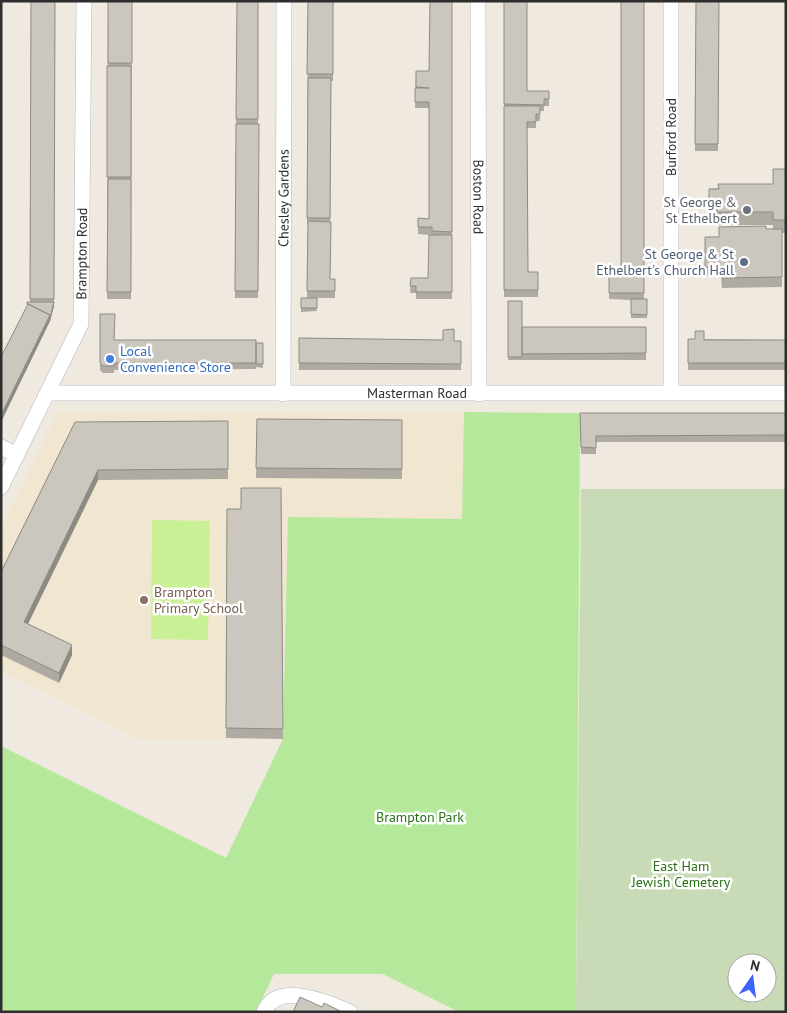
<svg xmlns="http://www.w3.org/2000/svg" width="787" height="1013" font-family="'PT Sans',sans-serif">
	<rect width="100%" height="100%" fill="#efe9e0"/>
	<path fill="#f1e6cf" d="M 58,412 L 464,412 L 462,519 L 288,517 L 283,739 L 140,739 L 1,671 L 1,528 Z"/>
	<path fill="#b5e89a" d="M 464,412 L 580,413 L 576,1012 L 459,1012 L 383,974 L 274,974 L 256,1012 L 1,1012 L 1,746 L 226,858 L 283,739 L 288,517 L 462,519 Z"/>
	<path fill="#c8dab6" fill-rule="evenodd" d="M 581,489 L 786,489 L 786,1012 L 576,1012 ZM 737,963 L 767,963 L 767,993 L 737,993 Z"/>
	<path fill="#caf096" d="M 152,520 L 210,521 L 208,640 L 151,639 Z"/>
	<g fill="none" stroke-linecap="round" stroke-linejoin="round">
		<defs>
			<g id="minor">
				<path id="s1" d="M 478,1 L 479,394"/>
				<path d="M 671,1 L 671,392"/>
				<path id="s2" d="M 48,393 L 786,393"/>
				<path id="s3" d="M 283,394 L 284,1"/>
				<path d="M 1,447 L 17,455"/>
				<path id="s4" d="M 1,487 L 81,324 L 84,1"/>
				<path d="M 264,1012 C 277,980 330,1003 350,1012"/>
			</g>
		</defs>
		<use href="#minor" stroke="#b4b6c2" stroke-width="16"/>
		<use href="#minor" stroke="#fff" stroke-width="15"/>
	</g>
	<path fill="#afaba3" d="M 31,1 L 55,1 L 54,306 L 50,321 L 1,422 L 1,357 L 30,302 Z
		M 108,1 L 132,1 L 131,299 L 107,299 Z
		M 258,1 L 258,298 L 235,298 L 236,119 Z
		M 308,1 L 333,1 L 333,81 L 331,81 L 330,279 L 335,279 L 335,298 L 307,298 L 308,225 L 307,225 Z
		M 452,1 L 452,299 L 416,299 L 416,293 L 410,293 L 411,278 L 428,278 L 432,235 L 418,234 L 418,218 L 429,219 L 429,108 L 415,108 L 416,71 L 429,71 Z
		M 644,1 L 644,299 L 647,299 L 647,318 L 631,318 L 631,300 L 609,299 L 609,276 L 621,276 Z
		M 696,1 L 719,1 L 718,151 L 695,151 Z
		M 527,91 L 549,91 L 549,106 L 544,106 L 544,111 L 540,111 L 540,121 L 536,121 L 536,128 L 527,128 L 528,272 L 538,272 L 538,297 L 504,297 L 504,104 Z
		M 786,169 L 786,233 L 782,233 L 782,287 L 722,288 L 721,276 L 705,276 L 705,237 L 719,237 L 766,229 L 773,229 L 773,225 L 717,225 L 717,217 L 709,217 L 709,189 L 773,184 Z
		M 301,298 L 317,298 L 317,311 L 301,312 Z
		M 508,301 L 522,327 L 646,327 L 646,360 L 508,360 Z
		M 100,314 L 114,340 L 256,346 L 263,343 L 263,368 L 256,367 L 256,369 L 114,370 L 114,373 L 103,373 L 100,370 Z
		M 299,338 L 461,341 L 461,370 L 299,370 Z
		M 688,339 L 786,340 L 786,370 L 688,370 Z
		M 580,413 L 786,413 L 786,442 L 596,442 L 596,454 L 581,454 Z
		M 257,419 L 402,420 L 402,479 L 256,478 Z
		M 228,421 L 228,479 L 98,480 L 28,624 L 72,655 L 59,683 L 1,655 L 1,572 L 75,422 Z
		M 281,488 L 283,739 L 226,738 L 227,509 L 241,509 Z"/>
	<path fill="#8e8b85" d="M 55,1 L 54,306 L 50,321 L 1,422 L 1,415 L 54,302 Z
		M 98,470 L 98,480 L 24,632 L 24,622 Z
		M 72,645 L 72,655 L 59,683 L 59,673 Z"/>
	<path fill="#cbc7be" stroke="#8e8b85" d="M 31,1 L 55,1 L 54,299 L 30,299 Z
		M 108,1 L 132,1 L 132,63 L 108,63 Z
		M 237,1 L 258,1 L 258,119 L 236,119 Z
		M 308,1 L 333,1 L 333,74 L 307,74 Z
		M 430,1 L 452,1 L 452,232 L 432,231 L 432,227 L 418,227 L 418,218 L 429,219 L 429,102 L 415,102 L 415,88 L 429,88 L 416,87 L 416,71 L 429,71 Z
		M 504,1 L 527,1 L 527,91 L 549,91 L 549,99 L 544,99 L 544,105 L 504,104 Z
		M 621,1 L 644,1 L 644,293 L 609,293 L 609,276 L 621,276 Z
		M 696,1 L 719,1 L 718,144 L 695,144 Z
		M 107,66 L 131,66 L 131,177 L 107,177 Z
		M 308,78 L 331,78 L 330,218 L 307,218 Z
		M 504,106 L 540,106 L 540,114 L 536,114 L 536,122 L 527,122 L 528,272 L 538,272 L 538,290 L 504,290 Z
		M 236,124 L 259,124 L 258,291 L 235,291 Z
		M 773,169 L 786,169 L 786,220 L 773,220 L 773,212 L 717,212 L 717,204 L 709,204 L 709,189 L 719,189 L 718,184 L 773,184 Z
		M 108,179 L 131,179 L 131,292 L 107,292 Z
		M 308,221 L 331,222 L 330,279 L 335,279 L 335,291 L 307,291 Z
		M 766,226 L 766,229 L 782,229 L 782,277 L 722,278 L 721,266 L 705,267 L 705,237 L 719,237 L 719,227 Z
		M 429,235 L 452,235 L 452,292 L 416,292 L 416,286 L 410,286 L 411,278 L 428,278 Z
		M 301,298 L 317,298 L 317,308 L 301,308 Z
		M 631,299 L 647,299 L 647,315 L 631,314 Z
		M 508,301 L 522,301 L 522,357 L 508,357 Z
		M 27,302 L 54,302 L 50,318 L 50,315 L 28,304 L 27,304 Z
		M 28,304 L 50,315 L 1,415 L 1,357 Z
		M 100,314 L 115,314 L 114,340 L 256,340 L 256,363 L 114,363 L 114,366 L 103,366 L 100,363 Z
		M 522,327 L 646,327 L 646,353 L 522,354 Z
		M 454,329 L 454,341 L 461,341 L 461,364 L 299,363 L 299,338 L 443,340 L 443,330 Z
		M 695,331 L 704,331 L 704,340 L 786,340 L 786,363 L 688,363 L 688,339 L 695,339 Z
		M 256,343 L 263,343 L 263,364 L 256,364 Z
		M 580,413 L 786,413 L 786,435 L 596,436 L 596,448 L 581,447 Z
		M 257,419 L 402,420 L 402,469 L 256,468 Z
		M 228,421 L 228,469 L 98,470 L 24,622 L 72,645 L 59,673 L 1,645 L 1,572 L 75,422 Z
		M 241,488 L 281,488 L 283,729 L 226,728 L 227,509 L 241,509 Z
		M 300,997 L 322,1007 L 324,1003 L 342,1012 L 293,1012 Z"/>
	<circle fill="#6b7280" stroke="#fff" stroke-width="2" cx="747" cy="210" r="5"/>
	<circle fill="#5c6f8a" stroke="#fff" stroke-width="2" cx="744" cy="262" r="5"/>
	<circle fill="#3f7fe0" stroke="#fff" stroke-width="2" cx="110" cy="359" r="5"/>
	<circle fill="#8d6e63" stroke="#fff" stroke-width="2" cx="144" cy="600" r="5"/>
	<g text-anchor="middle" stroke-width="5" stroke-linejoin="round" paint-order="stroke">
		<g font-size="14" fill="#2e2e2e" stroke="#fff">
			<text transform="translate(671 137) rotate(-90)" y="5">Burford Road</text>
			<text dy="5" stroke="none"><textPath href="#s1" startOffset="196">Boston Road</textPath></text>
			<text dy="5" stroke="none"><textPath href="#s3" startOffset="196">Chesley Gardens</textPath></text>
			<text dy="5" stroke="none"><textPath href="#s4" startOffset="252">Brampton Road</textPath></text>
			<text dy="5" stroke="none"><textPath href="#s2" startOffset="369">Masterman Road</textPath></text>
		</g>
		<g font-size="14" fill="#5b616d" stroke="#fff" text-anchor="end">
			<text x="737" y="207">St George &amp;<tspan x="737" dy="16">St Ethelbert</tspan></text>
		</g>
		<g font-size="14" fill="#4e5e75" stroke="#fff" text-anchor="end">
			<text x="734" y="259">St George &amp; St<tspan x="734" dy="16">Ethelbert's Church Hall</tspan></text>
		</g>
		<g font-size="14" fill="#366cbe" stroke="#fff" text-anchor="start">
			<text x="120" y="356">Local<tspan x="120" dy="16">Convenience Store</tspan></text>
		</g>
		<g font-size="14" fill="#785e54" stroke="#fff" text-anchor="start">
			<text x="154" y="597">Brampton<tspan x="154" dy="16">Primary School</tspan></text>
		</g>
		<g font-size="14" fill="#2b7117" stroke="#fff">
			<text x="420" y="822">Brampton Park</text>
			<text x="681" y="871">East Ham<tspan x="681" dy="16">Jewish Cemetery</tspan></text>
		</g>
	</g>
	<rect width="787" height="1013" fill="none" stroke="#2e2e2e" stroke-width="5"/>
	<g transform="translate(752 978) rotate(14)"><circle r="24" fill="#ffffff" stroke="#ababab"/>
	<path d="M0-4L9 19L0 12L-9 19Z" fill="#3d63ff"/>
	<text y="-8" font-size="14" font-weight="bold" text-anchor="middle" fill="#2e2e2e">N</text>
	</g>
</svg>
